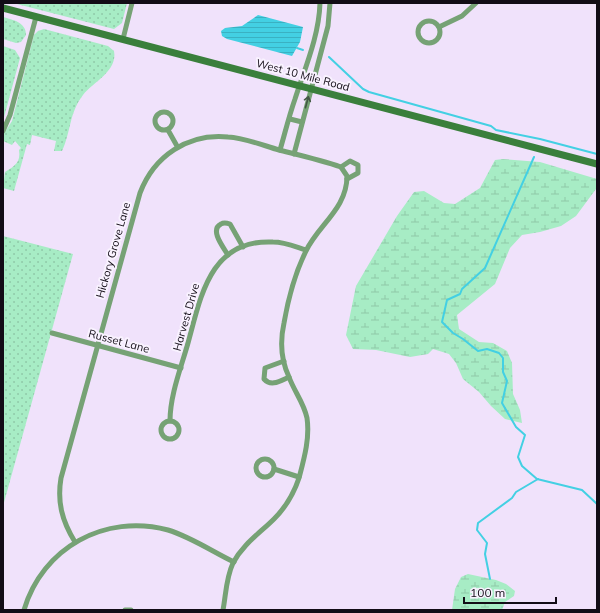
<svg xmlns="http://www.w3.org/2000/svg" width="600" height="613" font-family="Mulish,sans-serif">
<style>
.grass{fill:url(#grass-dots)}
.wetland{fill:url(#wetland-marsh)}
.water{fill:url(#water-rules)}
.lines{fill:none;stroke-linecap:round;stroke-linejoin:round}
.stream{stroke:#43d0e3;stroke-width:2}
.minor{stroke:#76a275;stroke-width:5}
.secondary{stroke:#3a7f3c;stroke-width:7}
.oneway{stroke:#445746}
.labels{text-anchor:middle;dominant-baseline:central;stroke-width:4;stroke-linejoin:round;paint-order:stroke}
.street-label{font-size:11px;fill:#120c16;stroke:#f9f2ff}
</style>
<defs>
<pattern id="grass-dots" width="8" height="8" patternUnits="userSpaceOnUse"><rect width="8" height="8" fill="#a7ecc5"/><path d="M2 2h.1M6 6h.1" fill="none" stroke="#8fc9a8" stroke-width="1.8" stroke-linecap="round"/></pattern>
<pattern id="wetland-marsh" width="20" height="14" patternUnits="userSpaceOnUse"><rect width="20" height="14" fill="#a7ecc5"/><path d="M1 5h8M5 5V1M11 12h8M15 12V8" fill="none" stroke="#8fc9a8"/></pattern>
<pattern id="water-rules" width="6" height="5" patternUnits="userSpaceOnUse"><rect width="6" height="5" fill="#43d0e3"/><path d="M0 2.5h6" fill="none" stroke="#3ab1c2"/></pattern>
</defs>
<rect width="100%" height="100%" fill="#f0e2fb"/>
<!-- grass -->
<g class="grass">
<polygon points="13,3 127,3 122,23 114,29"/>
<path d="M3 17C13 20 26 22 26 35L21 42 16 43 3 39Z"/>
<path d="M44 29 108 46 114 51C118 71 93 82 83 95 69 113 71 132 62 151H54L56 141 32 135 30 145 27 144 14 191 3 188 5 172C15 166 21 162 19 150L21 148 15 141 12 145 3 141V135L12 121 34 35 38 31Z"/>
<polygon points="3,46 15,50 20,58 3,121"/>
<polygon points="3,236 73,254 3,506"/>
</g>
<!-- wetland -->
<g class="wetland">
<polygon points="503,159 540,162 597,179 596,189 576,216 561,226 540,232 522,235 510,248 495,284 457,315 459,329 479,342 493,343 507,351 512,363 513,394 520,410 522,423 505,419 491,406 479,392 463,379 456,363 449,354 433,349 428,354 410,357 376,350 353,349 346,335 356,286 397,216 414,192 424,191 444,203 455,204 480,188 495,160"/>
<polygon points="468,574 496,580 506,584 515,591 514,596 505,602 502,610 452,610 455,589 461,577"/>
</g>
<!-- water -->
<polygon class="water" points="258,15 303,27 300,42 292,56 227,39 222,36 221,31 225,28 242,26"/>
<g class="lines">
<!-- stream -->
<g class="stream">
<polyline points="297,48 303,50"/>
<polyline points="329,57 363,89 369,92 491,126 496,130 540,139 597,154"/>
<polyline points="534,157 485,268 462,289 460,294 447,300 442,322 453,333 463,339 478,351 487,349 499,353 503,358 503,372 507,381 502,403 516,427 525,435 518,457 522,466 537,479 582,490 597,504"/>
<polyline points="490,579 485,554 487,543 477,530 478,523 512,498 516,492 538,479"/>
</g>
<!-- minor -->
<g class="minor">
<circle cx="429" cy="32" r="11"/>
<polyline points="439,27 462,16 476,3"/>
<polyline points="123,39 132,3"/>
<circle cx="164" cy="121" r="9"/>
<polyline points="290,119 302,122"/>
<polyline points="168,130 177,146"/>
<polyline points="3,131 10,115 36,17"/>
<path d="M280 150C285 133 289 116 295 99 305 68 319 36 320 3"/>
<polyline points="294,154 328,26 330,3"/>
<polyline points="341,167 350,161 358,165 358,173 347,179"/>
<path d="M228 255C224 248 209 230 221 224 224 222 227 223 230 224L243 247"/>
<polyline points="52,333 181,368"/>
<path d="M284 361 265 368 264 379C271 387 280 381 289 377"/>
<path d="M170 421C170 395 181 368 188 343 201 296 210 239 273 242 285 242 296 247 306 250"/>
<circle cx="170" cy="430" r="9"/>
<circle cx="265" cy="468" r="9"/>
<polyline points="274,469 299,477"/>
<path d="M75 542C62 521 57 502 61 478L140 193C154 156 188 133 228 137 245 138 262 145 279 150 299 155 321 160 341 167L347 176C347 209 318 225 306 251 295 273 288 300 284 323 280 341 281 360 289 377 294 391 304 403 307 418 310 438 304 459 299 478 294 493 286 507 274 519 260 533 243 544 233 563 226 578 226 594 223 610"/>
<path d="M24 610C42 548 105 513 168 530 191 537 213 552 234 562"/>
<polyline points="125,610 131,610"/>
</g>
<!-- secondary -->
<polyline class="secondary" points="3,8 597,164"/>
</g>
<!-- one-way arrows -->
<defs><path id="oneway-shaft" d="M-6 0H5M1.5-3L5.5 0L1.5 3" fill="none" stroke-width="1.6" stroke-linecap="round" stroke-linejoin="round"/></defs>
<use class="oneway" href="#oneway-shaft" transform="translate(307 102) rotate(-75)"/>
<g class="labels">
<!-- street labels -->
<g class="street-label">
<text transform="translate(303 75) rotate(15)">West 10 Mile Road</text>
<text transform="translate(113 250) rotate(-74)">Hickory Grove Lane</text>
<text transform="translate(186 317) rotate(-74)">Harvest Drive</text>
<text transform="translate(119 341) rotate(15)">Russet Lane</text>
</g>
</g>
<!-- border -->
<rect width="600" height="613" fill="none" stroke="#120c16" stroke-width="8"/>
<!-- scale -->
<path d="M464 597v6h92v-6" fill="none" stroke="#120c16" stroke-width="2"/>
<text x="470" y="597" font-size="12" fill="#120c16" stroke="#f9f2ff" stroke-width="3" paint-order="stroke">100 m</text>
</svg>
